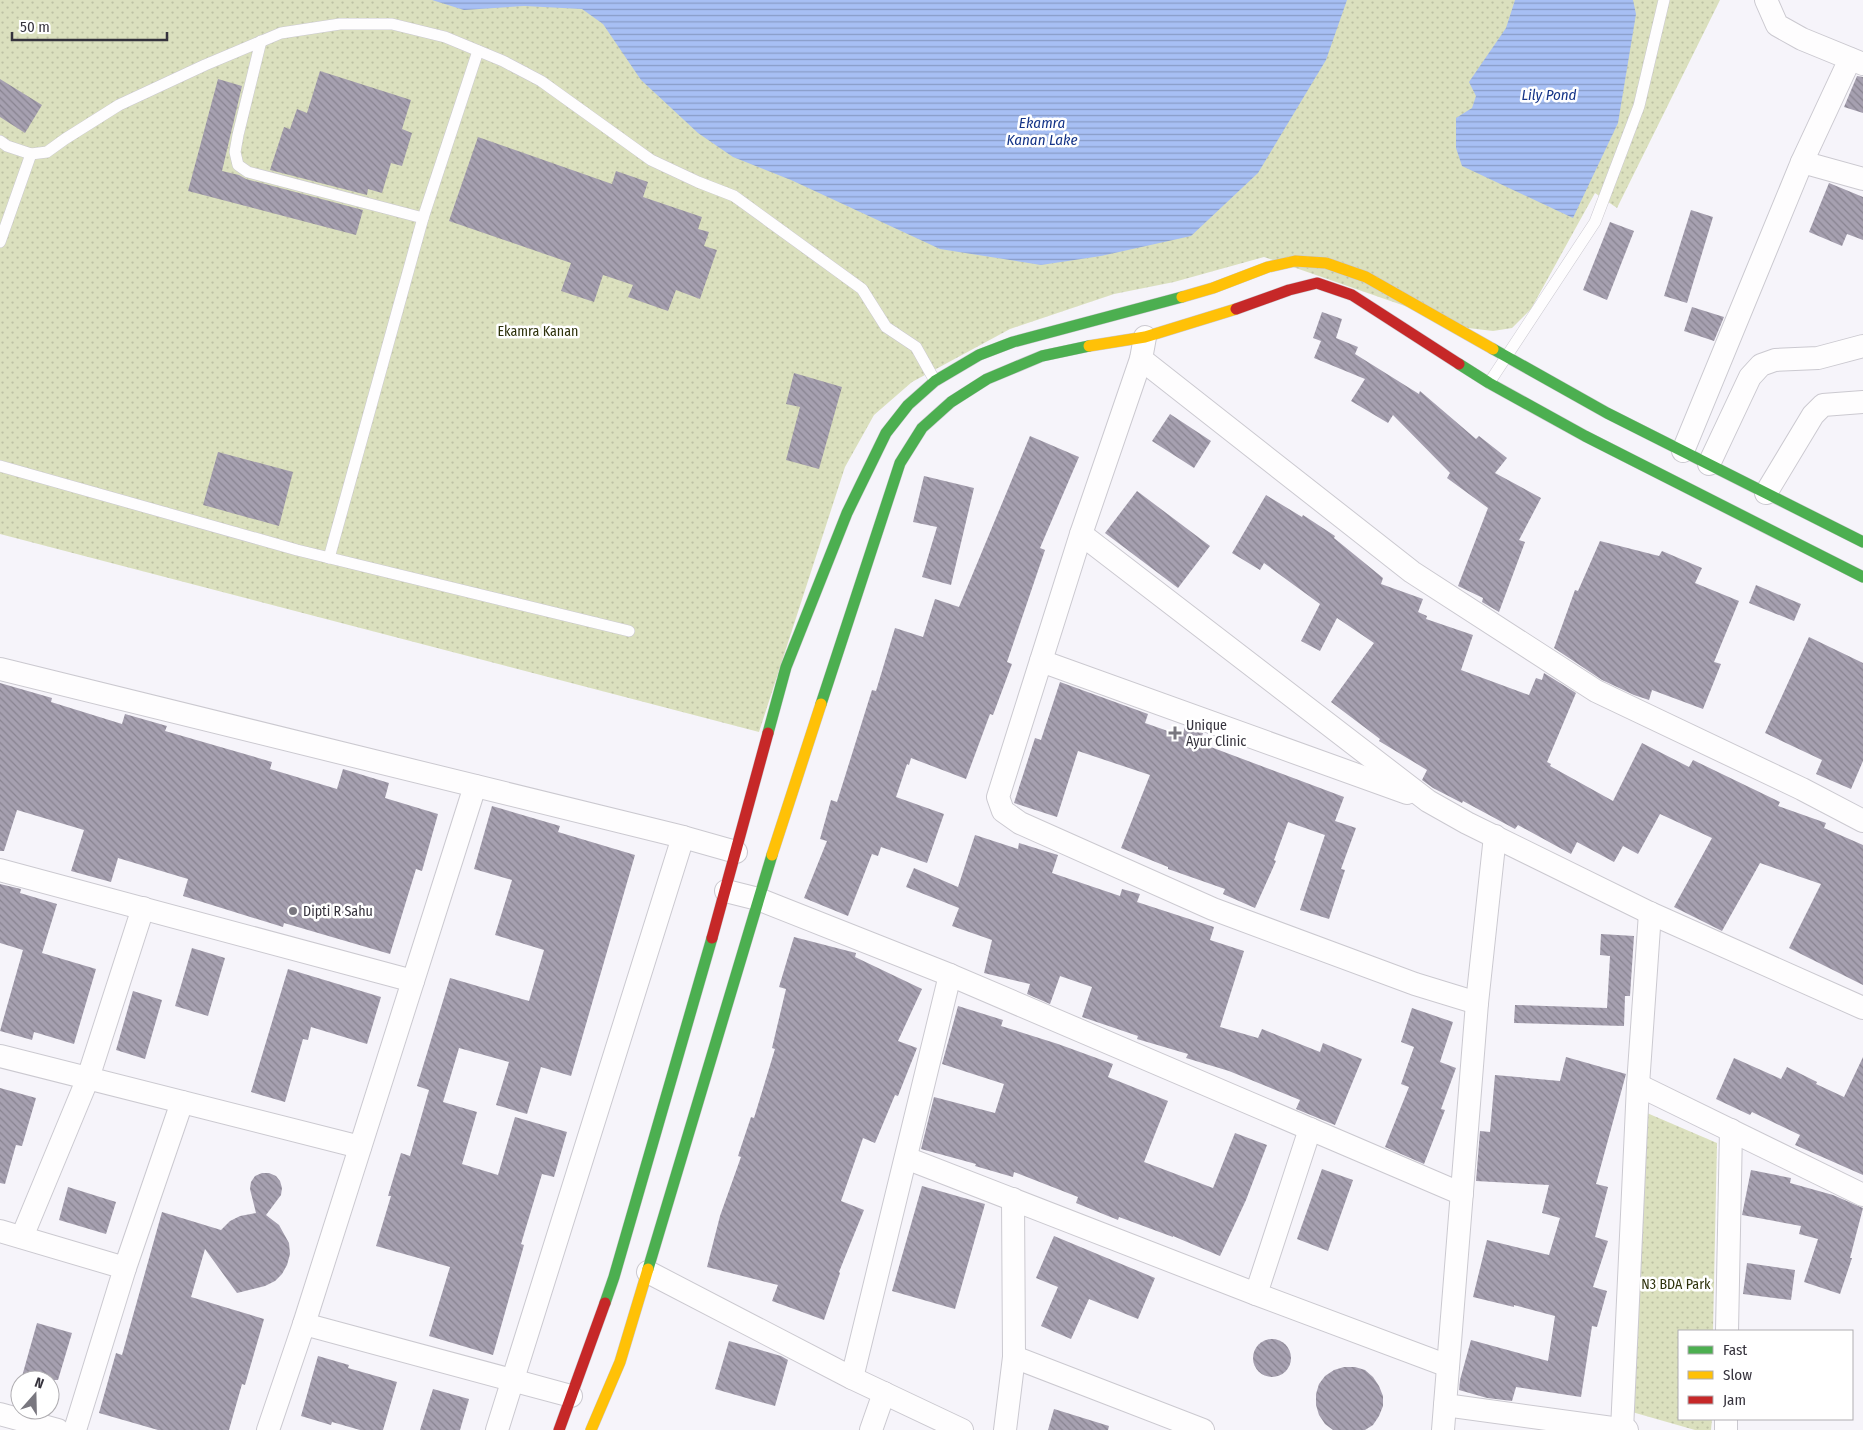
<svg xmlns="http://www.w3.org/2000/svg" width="1863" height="1430" font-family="'Fira Sans Condensed',sans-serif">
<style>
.grass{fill:url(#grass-dots)}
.water{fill:url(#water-rules)}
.building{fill:url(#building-back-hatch)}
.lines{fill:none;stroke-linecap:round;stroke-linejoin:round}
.lane-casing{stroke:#cbc9d0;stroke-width:12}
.street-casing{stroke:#cbc9d0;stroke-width:24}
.fast-casing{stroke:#cbc9d0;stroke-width:12}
.slow-casing{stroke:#cbc9d0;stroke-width:12}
.jam-casing{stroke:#cbc9d0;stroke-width:12}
.lane{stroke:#fefdfe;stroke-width:11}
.street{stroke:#fefdfe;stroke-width:22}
.fast{stroke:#4caf50;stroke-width:11}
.slow{stroke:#ffc107;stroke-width:11}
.jam{stroke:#c62828;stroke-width:11}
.poi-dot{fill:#79777f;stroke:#fff;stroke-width:2}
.labels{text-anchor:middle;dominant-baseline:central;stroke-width:5;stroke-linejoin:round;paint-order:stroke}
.park-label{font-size:14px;fill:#2e320c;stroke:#fff}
.poi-label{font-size:14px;fill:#36333d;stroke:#fff;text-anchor:start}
.water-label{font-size:15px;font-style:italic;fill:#153588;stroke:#fff}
</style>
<defs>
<pattern id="grass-dots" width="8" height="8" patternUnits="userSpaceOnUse" patternTransform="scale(1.25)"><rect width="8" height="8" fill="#dbe0be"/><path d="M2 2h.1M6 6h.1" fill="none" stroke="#bdc1a4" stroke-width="1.8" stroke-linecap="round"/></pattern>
<pattern id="water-rules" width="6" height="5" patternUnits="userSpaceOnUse" patternTransform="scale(1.25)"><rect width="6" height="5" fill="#a7bff4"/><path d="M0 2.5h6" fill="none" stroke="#899cc7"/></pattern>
<pattern id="building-back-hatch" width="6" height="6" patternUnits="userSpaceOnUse" patternTransform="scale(1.25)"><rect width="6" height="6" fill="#a6a0b0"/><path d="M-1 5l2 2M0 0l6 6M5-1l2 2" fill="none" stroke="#888390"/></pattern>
</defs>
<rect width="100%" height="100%" fill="#f6f4fa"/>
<!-- grass -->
<g class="grass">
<polygon points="0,0 1720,0 1617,208 1595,193 1531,309 1512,328 1493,331 1468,328 1264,257 1174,282 1114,294 1010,329 912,382 874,415 845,467 759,732 0,534"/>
<polygon points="1647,1113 1717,1143 1713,1331 1679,1331 1679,1419 1712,1419 1711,1430 1695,1430 1632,1412"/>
</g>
<!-- water -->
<g class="water">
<polygon points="432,0 1347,0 1326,60 1258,173 1191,236 1101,256 1041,265 940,249 791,180 733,157 698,133 641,80 603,24 582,9 524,6 464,10"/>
<polygon points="1515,0 1633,0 1636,14 1618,123 1573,218 1462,166 1456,148 1456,118 1472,108 1476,96 1469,82 1506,28"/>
</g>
<!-- building -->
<g class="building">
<polygon points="320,71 411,100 402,129 412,133 402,166 391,163 382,193 368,189 367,195 270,170 284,127 290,129 297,109 307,113"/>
<polygon points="1857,76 1863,77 1863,113 1844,107"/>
<polygon points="0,79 42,105 25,133 0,117"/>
<polygon points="218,79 242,86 222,171 239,175 246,179 363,210 356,235 188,191"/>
<polygon points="478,137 612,184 616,171 648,182 643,197 702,217 698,229 709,232 704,246 717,250 700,299 676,290 668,311 628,297 633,285 603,275 594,302 561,291 571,263 449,221"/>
<polygon points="1829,183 1863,197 1863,240 1847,234 1842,246 1809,232"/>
<polygon points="1691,210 1713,217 1687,303 1664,296"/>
<polygon points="1610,222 1634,231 1607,300 1583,290"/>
<polygon points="1692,307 1724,317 1714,341 1684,331"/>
<polygon points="1322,312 1342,319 1336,338 1358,347 1355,354 1419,394 1420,391 1476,439 1479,436 1507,458 1495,473 1541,498 1519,540 1525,542 1499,612 1482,602 1483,598 1458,586 1488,508 1447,478 1450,473 1393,415 1388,423 1351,401 1365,379 1314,358 1321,341 1313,338"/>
<polygon points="794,373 842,387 819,469 786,460 800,407 786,404"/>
<polygon points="1170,414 1211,441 1194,468 1152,441"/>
<polygon points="1030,436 1079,457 1040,548 1045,550 1007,662 1012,664 993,715 990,714 966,779 911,758 909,765 907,764 896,797 944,814 927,863 881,847 878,856 872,854 848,916 804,898 827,841 820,839 831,800 837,802 872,690 876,691 895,628 923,637 935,599 959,607"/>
<polygon points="218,452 293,472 279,526 203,505"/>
<polygon points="924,476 974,488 951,585 922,577 937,527 913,522"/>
<polygon points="1137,491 1210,546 1178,588 1105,533"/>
<polygon points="1266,495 1302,517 1303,515 1335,536 1334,538 1383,578 1381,584 1423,599 1418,612 1427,616 1426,619 1473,635 1461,670 1529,695 1536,678 1542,680 1544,673 1576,693 1547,762 1551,764 1550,766 1613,801 1642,743 1689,767 1693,760 1780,802 1778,806 1826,823 1824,828 1863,845 1863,985 1789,948 1821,884 1760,863 1722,931 1674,907 1712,838 1660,814 1638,854 1623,846 1614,862 1577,842 1571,854 1518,825 1515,829 1463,801 1462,803 1433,788 1422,780 1427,770 1379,741 1380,739 1331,702 1374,643 1337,618 1320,651 1301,641 1320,604 1264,563 1260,570 1232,553"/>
<polygon points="1600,541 1659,556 1662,551 1702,568 1695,583 1739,601 1714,662 1721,664 1703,709 1652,690 1649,700 1634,695 1602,680 1554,648 1575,590 1578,591"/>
<polygon points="1756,585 1801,604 1794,621 1749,603"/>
<polygon points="1809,637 1863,663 1863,761 1851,789 1816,774 1822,760 1765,733"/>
<polygon points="1060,682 1148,714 1145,723 1182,736 1185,727 1203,733 1200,743 1344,797 1335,821 1356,828 1341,869 1345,870 1329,919 1300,910 1325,835 1288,822 1274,860 1276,861 1255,908 1223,894 1225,889 1168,869 1168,867 1121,848 1150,775 1078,751 1057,817 1014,803 1035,738 1041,740"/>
<polygon points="0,683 52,698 51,702 122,724 125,714 167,726 165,731 272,762 270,769 337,789 343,769 389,783 385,798 438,814 422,871 416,869 390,954 284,923 283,927 183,896 188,879 118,858 111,882 71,871 84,830 17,810 4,851 0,851"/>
<polygon points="492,806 560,826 558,832 635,855 571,1076 541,1067 527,1114 496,1105 509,1062 459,1048 443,1102 477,1112 462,1164 498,1175 515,1117 567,1132 554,1177 542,1174 521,1244 524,1245 493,1355 429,1336 450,1267 376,1246 391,1196 388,1196 401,1153 410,1156 429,1090 417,1086 450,978 529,1001 544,950 495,935 512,880 474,869"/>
<polygon points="975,835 1018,849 1019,843 1058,855 1052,873 1120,896 1122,889 1140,894 1137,902 1214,927 1210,940 1244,951 1220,1027 1258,1038 1262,1029 1320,1052 1323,1043 1362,1059 1335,1125 1296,1109 1300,1100 1229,1071 1186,1058 1188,1054 1137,1039 1138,1036 1082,1017 1092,987 1060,976 1050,1004 1027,994 1030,984 984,973 992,940 952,926 959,908 906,887 914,868 958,887"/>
<polygon points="0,884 21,889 20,893 57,904 42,953 96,969 74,1044 34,1032 32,1040 0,1031 23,950 0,943"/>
<polygon points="1601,934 1634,936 1630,996 1625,996 1624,1026 1514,1023 1515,1005 1607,1008 1610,956 1600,955"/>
<polygon points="794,937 856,953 855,957 922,989 898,1041 917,1048 898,1096 895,1095 875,1143 863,1138 841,1201 864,1210 839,1272 840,1273 824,1320 772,1301 778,1285 707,1267 720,1216 741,1157 738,1156 751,1117 754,1118 775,1049 772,1048 786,989 779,987"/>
<polygon points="192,948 225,958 208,1016 175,1006"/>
<polygon points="288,969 381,997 367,1044 311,1027 308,1040 303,1039 285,1102 251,1092"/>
<polygon points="133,991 162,1000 145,1059 116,1050"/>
<polygon points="958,1006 1003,1020 1001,1026 1058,1044 1113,1064 1108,1077 1168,1101 1144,1162 1213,1188 1235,1133 1267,1145 1246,1200 1220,1256 1173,1236 1173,1237 1119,1217 1118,1220 1076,1203 1078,1197 1014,1172 1013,1177 975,1166 976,1164 921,1149 934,1097 995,1113 1004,1084 942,1064"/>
<polygon points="1412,1008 1453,1022 1440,1062 1456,1068 1441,1109 1445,1110 1424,1164 1385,1147 1409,1087 1401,1084 1414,1047 1401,1042"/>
<polygon points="1566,1057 1626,1074 1596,1184 1608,1187 1595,1237 1608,1241 1593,1287 1607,1291 1597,1327 1592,1326 1581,1397 1516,1387 1512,1401 1487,1398 1459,1390 1460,1380 1471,1340 1548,1361 1555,1316 1514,1305 1514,1307 1473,1297 1487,1240 1549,1255 1560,1218 1542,1213 1549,1185 1476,1181 1480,1131 1490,1132 1495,1075 1560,1081"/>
<polygon points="1863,1057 1863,1175 1795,1145 1800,1135 1752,1112 1750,1115 1716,1099 1734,1058 1781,1079 1787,1067 1817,1082 1816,1084 1844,1097"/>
<polygon points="0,1088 36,1098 22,1146 16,1145 5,1184 0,1183"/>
<polygon points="1322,1169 1353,1180 1328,1251 1297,1239"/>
<polygon points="1751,1170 1791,1178 1790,1183 1833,1195 1863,1208 1850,1258 1852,1258 1840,1294 1804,1282 1818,1239 1799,1234 1801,1226 1742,1215"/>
<polygon points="262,1173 269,1173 276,1176 280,1181 282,1188 281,1195 266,1215 279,1225 289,1243 290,1254 287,1265 282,1274 275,1281 265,1286 237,1293 205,1249 191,1297 264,1319 245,1385 242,1384 229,1430 158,1430 99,1413 116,1353 122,1355 162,1212 221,1230 230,1221 240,1216 256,1213 250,1189 251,1182 255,1176"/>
<polygon points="922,1186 985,1204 955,1309 892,1291"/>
<polygon points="68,1187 116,1202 106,1234 59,1220"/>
<polygon points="1054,1236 1155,1278 1138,1319 1089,1299 1071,1339 1041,1326 1058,1287 1036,1278"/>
<polygon points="1747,1263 1795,1270 1791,1300 1743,1294"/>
<polygon points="37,1323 72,1333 58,1380 21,1380"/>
<circle cx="1272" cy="1358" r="19"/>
<polygon points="729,1341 781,1356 788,1360 775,1406 715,1389"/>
<polygon points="318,1356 349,1365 348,1368 397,1382 383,1430 360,1430 332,1422 331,1425 301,1416"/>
<polygon points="1344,1367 1355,1367 1365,1370 1373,1377 1379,1386 1383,1396 1383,1406 1379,1416 1373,1425 1365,1430 1333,1430 1325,1424 1319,1415 1316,1405 1316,1394 1319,1384 1325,1376 1334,1370"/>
<polygon points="433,1389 469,1399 460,1430 420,1430"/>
<polygon points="1054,1409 1109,1426 1108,1430 1048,1430"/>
</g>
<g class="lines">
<!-- lane casing -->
<g class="lane-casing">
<g id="lane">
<polyline points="261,41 238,135 235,152 238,165 248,172 423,218"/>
<polyline points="0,141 7,146 31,154 47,152 65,139 119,105 205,65 281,33 340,24 392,24 445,37 503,61 541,81 651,160 698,182 734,196 862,289 886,327 916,347 935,381"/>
<polyline points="0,242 31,154"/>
<polyline points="1489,383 1595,222 1639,106 1664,0"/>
<polyline points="0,466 297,550 629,631"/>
<polyline points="329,558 423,218 478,51"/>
</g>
</g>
<!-- street casing -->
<g class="street-casing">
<g id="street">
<polyline points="1766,0 1777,25 1802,39 1863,64"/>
<polyline points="1850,59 1802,162 1863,179"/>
<polyline points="1145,337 1141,359 1081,534 998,797 1003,811 1020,823 1213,909 1415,984 1477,1003"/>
<polyline points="1141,359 1412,572 1596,691 1802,789 1863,821"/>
<polyline points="1683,451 1802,162"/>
<polyline points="1709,464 1750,377 1761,365 1775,360 1818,358 1863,346"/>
<polyline points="1766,493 1813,415 1823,405 1863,402"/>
<polyline points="1081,534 1428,801 1467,823 1650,913 1863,1008"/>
<polyline points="1041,661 1407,793"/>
<polyline points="0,669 683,837 497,1430"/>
<polyline points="683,837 736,852"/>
<polyline points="0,870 413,981"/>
<polyline points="726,891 758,899 950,975 1462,1194"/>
<polyline points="0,1056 360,1147"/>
<polyline points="1638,1085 1863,1195"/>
<polyline points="906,1158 1256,1294 1448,1366"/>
<polyline points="0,1231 125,1268 75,1430"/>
<polyline points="22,1237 88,1078 143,908"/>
<polyline points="125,1268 182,1102"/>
<polyline points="648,1272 852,1378 950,975"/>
<polyline points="1256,1294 1310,1129"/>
<polyline points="304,1324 475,786"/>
<polyline points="1727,1331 1731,1130"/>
<polyline points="1014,1357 1203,1430"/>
<polyline points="852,1378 962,1430"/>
<polyline points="1445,1405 1627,1430"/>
<polyline points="0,1414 58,1430"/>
<polyline points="268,1430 304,1324 571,1396"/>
<polyline points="871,1430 884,1393"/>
<polyline points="1005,1430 1014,1357 1013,1199"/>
<polyline points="1443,1430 1477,1003 1495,836"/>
<polyline points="1622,1430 1638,1085 1650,913"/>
<polyline points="1726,1430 1726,1419"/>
</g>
</g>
<!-- fast casing -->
<g class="fast-casing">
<g id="fast">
<polyline points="1493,349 1607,413 1863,542"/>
<polyline points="1459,364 1489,383 1585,436 1863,577"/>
<polyline points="821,704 900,463 922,428 951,402 987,379 1042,356 1089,346"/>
<polyline points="768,733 786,667 847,513 886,433 908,405 935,381 979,355 1013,342 1182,297"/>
<polyline points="648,1269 772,855"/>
<polyline points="605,1303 614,1277 712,938"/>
</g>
</g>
<!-- slow casing -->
<g class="slow-casing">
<g id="slow">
<polyline points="1182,297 1213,288 1268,267 1295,261 1326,263 1366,277 1493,349"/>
<polyline points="1089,346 1145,337 1236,309"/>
<polyline points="772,855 821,704"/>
<polyline points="591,1430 620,1362 648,1269"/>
</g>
</g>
<!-- jam casing -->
<g class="jam-casing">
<g id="jam">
<polyline points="1236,309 1289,290 1317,283 1352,295 1459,364"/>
<polyline points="712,938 768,733"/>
<polyline points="559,1430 605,1303"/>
</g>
</g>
<!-- lane -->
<use href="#lane" class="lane"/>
<!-- street -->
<use href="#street" class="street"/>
<!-- fast -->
<use href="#fast" class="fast"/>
<!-- slow -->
<use href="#slow" class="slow"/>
<!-- jam -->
<use href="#jam" class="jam"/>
</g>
<!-- markers -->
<g class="poi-dot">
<path d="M1172.5 725.5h5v5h5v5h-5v5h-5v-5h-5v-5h5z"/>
<circle cx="293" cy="911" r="5"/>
</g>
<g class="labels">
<!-- park labels -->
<g class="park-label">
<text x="538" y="331">Ekamra Kanan</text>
<text x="1676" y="1284">N3 BDA Park</text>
</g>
<!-- poi labels -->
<g class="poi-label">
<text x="1186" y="725">Unique<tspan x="1186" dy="16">Ayur Clinic</tspan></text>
<text x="303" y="911">Dipti R Sahu</text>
</g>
<!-- water labels -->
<g class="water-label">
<text x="1549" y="95">Lily Pond</text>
<text x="1042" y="123">Ekamra<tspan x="1042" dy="17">Kanan Lake</tspan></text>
</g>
</g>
<!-- legend -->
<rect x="1678" y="1330" width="175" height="90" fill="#ffffff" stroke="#afadb1"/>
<rect x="1688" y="1346" width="25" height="8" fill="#4caf50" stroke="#afadb1"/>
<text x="1723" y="1355" font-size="15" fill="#36333d">Fast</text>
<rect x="1688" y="1371" width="25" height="8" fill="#ffc107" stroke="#afadb1"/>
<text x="1723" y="1380" font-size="15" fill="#36333d">Slow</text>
<rect x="1688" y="1396" width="25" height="8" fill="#c62828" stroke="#afadb1"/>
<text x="1723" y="1405" font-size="15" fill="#36333d">Jam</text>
<!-- north arrow -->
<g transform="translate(35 1395) rotate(20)"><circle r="24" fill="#ffffff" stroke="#afadb1"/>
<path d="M0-4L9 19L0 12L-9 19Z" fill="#79777f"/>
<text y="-8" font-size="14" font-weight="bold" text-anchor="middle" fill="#36333d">N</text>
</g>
<!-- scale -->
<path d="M12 32v8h155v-8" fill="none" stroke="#36333d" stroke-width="2.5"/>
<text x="20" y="32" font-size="15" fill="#36333d" stroke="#ffffff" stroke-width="4" paint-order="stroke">50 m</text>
</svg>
